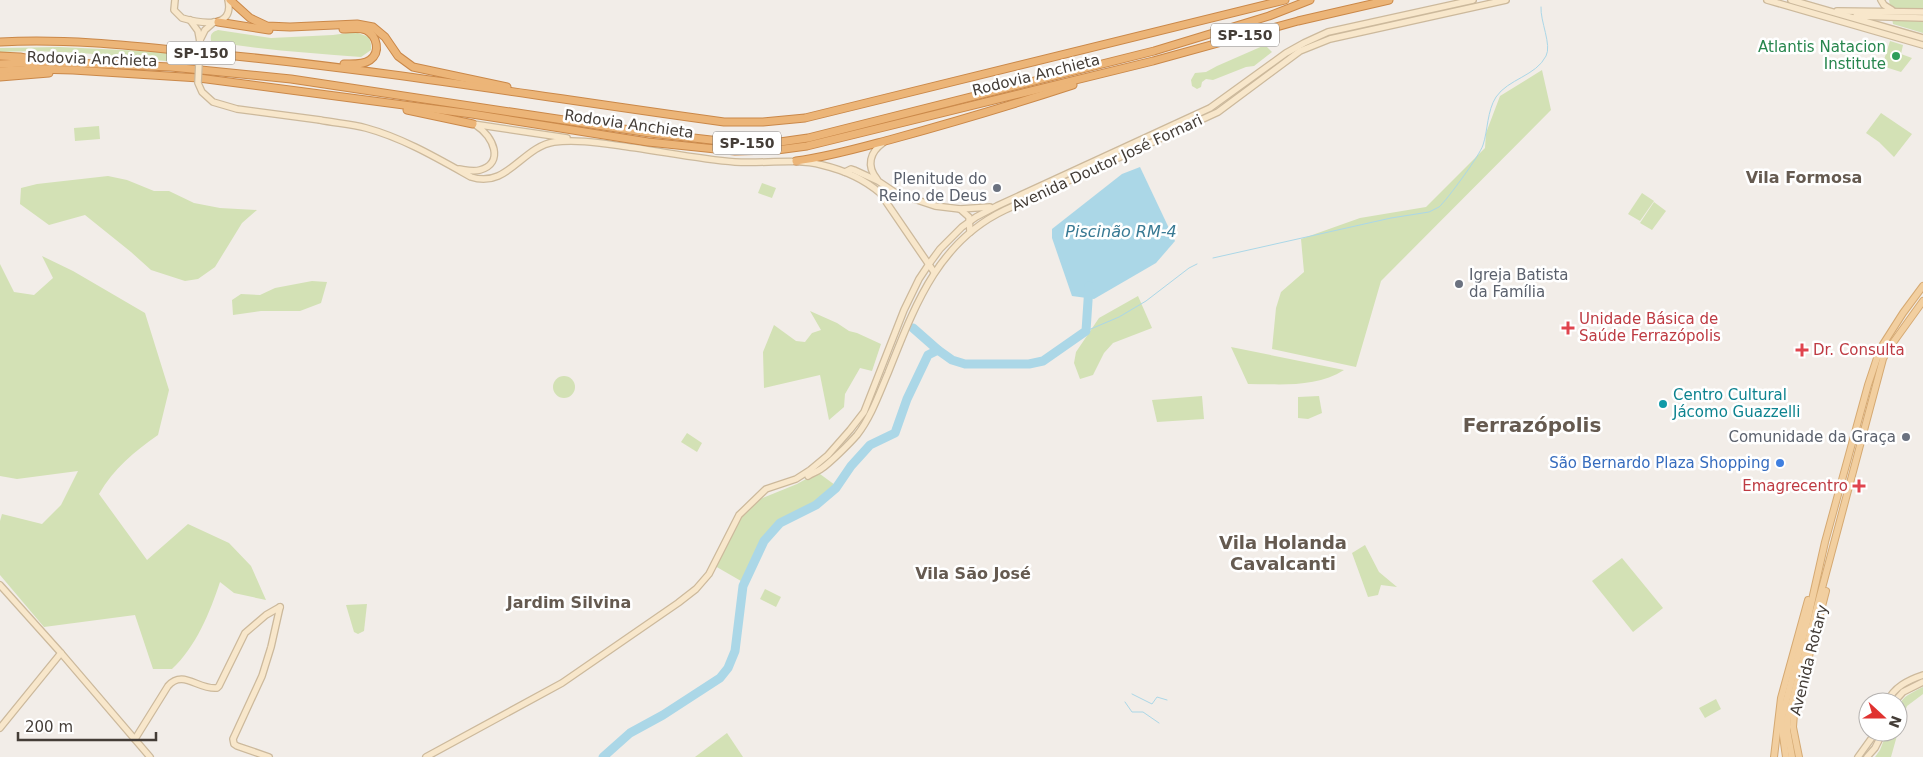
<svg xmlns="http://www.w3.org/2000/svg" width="1923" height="757" font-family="'DejaVu Sans',sans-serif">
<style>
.green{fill:#d3e1b5}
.water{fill:#abd7e7}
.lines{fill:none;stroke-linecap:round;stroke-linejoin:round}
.stream{stroke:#abd7e7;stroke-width:1}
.river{stroke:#abd7e7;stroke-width:9}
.secondary-casing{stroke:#ccb99c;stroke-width:8}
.primary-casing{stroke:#d5a972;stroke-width:8}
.highway-casing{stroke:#ca8849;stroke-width:9}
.secondary{stroke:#f8e7cb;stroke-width:5.5}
.primary{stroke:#f2cfa0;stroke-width:6}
.highway{stroke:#ecb578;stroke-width:7}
.secondary-bridge-casing{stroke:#ccb99c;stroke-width:8;stroke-linecap:butt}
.secondary-bridge{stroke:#f8e7cb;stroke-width:5.5}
.leisure-dot{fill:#2e9e5b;stroke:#fff;stroke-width:2}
.worship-dot{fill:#6b7280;stroke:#fff;stroke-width:2}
.health-dot{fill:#e0444e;stroke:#fff;stroke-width:2}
.culture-dot{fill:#0f9aa8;stroke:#fff;stroke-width:2}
.shop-dot{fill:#3f7fe0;stroke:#fff;stroke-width:2}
.labels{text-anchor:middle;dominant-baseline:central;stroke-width:5;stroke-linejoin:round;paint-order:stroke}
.shield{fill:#fff;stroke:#7c7773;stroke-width:1}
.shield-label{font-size:14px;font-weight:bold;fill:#443d37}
.leisure-label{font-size:15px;fill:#27864d;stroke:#fff;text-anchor:end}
.street-label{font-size:15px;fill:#443d37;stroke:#fff}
.worship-label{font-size:15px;fill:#5b616d;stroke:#fff;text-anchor:end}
.health-label{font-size:15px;fill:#be3a42;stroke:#fff;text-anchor:start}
.culture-label{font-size:15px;fill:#0d838f;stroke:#fff;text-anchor:start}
.shop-label{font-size:15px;fill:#366cbe;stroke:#fff;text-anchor:end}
.neighbourhood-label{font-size:16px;font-weight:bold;fill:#655a50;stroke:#fff}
.water-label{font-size:16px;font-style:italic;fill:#397a94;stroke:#fff}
.quarter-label{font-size:18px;font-weight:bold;fill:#655a50;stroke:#fff}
.district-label{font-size:20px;font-weight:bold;fill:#655a50;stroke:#fff}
</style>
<rect width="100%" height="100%" fill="#f2ede8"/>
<!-- green -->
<g class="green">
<polygon points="1889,0 1923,0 1923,33 1893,24"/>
<path d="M218 30 271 38 333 35 355 32 369 37 371 44V50L361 57C311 53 261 50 211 41 210 34 212 32 218 30Z"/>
<polygon points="1890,41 1903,45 1901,54 1912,58 1901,72 1882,66"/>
<polygon points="1265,45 1272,52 1254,66 1246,67 1213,80 1206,79 1202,82 1201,87 1197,89 1192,86 1191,80 1195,73 1206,72 1217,66"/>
<path d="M59 47 186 53 185 63C124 57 62 49 0 52V48Z"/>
<polygon points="1542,70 1551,110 1381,281 1356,367 1272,349 1276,308 1281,292 1304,272 1301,239 1360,218 1426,207 1485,148 1486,133 1500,96"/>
<polygon points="1881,113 1912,134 1894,157 1879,142 1866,133"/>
<polygon points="99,126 100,139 75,141 74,128"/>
<polygon points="108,176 127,180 154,191 169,191 194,203 220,208 257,210 242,223 215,267 198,279 185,281 151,270 131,252 85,215 49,225 20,204 21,188 37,184"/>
<polygon points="762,183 776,188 772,198 758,193"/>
<polygon points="1642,193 1654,201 1640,221 1628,214"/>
<polygon points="1654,202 1666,211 1652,230 1640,223"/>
<path d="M42 256 73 271 145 313 169 390 158 435C134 452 114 468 99 494L147 560 188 524 229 543 251 566 266 600 234 593 220 582C210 612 196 647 172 669H153L135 615 44 627 0 575V521L2 514 42 524 61 505 78 471 17 479 0 476V264L14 292 34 295 53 278Z"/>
<polygon points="312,281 327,282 321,303 300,311 261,311 233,315 232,300 241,294 260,295 275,288"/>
<polygon points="1138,296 1152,328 1113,343 1104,353 1093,375 1080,379 1074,363 1076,352 1099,318"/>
<polygon points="810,311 837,323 849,331 857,333 881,344 872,371 860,368 845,394 844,407 829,420 820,375 764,388 763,352 774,325 796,341 805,342 812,333 821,330"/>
<path d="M1231 347 1344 370C1316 388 1281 384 1248 384Z"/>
<circle cx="564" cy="387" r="11"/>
<polygon points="1202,396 1204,419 1157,422 1152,400"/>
<polygon points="1319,396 1322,413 1308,419 1298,418 1298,397"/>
<polygon points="687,433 702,443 697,452 681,442"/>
<polygon points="815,474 820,474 835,485 815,503 779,522 770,531 757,550 741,581 715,566 738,522 745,513 760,499 797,484"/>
<polygon points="1365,545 1379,572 1397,587 1381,585 1378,595 1368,597 1352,553"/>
<polygon points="1622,558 1663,608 1633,632 1592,581"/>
<polygon points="765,589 781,597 776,607 760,599"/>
<polygon points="367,604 364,631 358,634 354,632 346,605"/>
<path d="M1923 687V694L1907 706 1898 731C1898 702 1896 700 1923 687Z"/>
<polygon points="1716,699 1721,709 1705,718 1699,708"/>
<polygon points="1887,732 1898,732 1891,757 1875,757 1880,750"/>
<polygon points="727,733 743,757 695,757"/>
</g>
<!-- water -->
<polygon class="water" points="1140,167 1175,241 1156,263 1094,299 1072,296 1052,238 1052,229 1122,174"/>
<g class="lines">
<!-- stream -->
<g class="stream">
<path d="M1213 258 1391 218 1429 212 1439 207C1447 200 1480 155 1483 145 1488 130 1487 111 1496 97 1508 79 1536 76 1546 56 1552 45 1540 21 1541 7"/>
<polyline points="1086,331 1119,317 1146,301 1189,268 1197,264"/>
<polyline points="1132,694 1152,704 1157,697 1167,700"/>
<polyline points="1125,702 1132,712 1143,712 1159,723"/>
</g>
<!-- river -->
<g class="river">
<polyline points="913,328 938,350"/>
<polyline points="603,757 630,733 663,715 720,678 728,668 735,651 743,586 764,541 780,523 816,505 836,488 851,466 870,445 895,433 907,399 928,355 938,350 952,360 965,364 1029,364 1043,361 1086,331 1089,286"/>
</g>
<!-- secondary casing -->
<g class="secondary-casing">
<g id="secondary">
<path d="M175 0 174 10 182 18C199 23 235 30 228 0"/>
<polyline points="1767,0 1923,45"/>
<polyline points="1791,0 1923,38"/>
<polyline points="1881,0 1884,5 1892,10"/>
<polyline points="1837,11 1923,12"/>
<polyline points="1856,16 1923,18"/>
<polyline points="190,20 198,31 200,42"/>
<polyline points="200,40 205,30 214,22"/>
<path d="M320 120C335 123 351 124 366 128 403 138 437 158 471 177 507 189 522 147 554 142 576 139 600 143 622 146 660 151 698 159 735 162 764 164 794 158 822 165 843 170 864 179 880 193L934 272"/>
<polyline points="473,124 567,138"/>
<path d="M459 169C466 170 473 172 480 170 505 163 493 136 477 126"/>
<polyline points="845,172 851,169 854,170 878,181 896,193 935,206 960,209 969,217 970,232"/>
<path d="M877 179C866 166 870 152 883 143"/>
<polyline points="960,209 990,207"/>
<path d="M808 476C812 473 817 472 821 469 830 463 850 443 857 435 871 417 879 394 888 373 914 308 937 242 1005 210L1218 112 1300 51 1330 39 1506 0"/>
<polyline points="0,585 61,653 150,757"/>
<path d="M1887 702C1894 687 1908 680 1923 675"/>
<polyline points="1894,702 1903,692 1923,682"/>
<polyline points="0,728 61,653"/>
<path d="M135 739 168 686C183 669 198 690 217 688L219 686 245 633 266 615 280 607"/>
<polyline points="269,757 237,746 234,744 233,739 262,676 271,647 280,607"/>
<polyline points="426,757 562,683 678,603 696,589 709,574 739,515 766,489 796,479 810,470 828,455 850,430 864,412 904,310 919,279 929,264 940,249 962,227 976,217 997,206 1210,108 1286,53 1304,43 1328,32 1473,0"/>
<polyline points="1858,757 1876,732"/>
<polyline points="1867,757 1875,748 1883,732"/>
</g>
</g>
<!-- primary casing -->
<g class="primary-casing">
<g id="primary">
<polyline points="1774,757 1781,698 1808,600"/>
<polyline points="1786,757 1782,729 1783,713 1807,622 1825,542 1868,385 1880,349 1903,313 1923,286"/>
<polyline points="1792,757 1787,730 1788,716 1883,359 1887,351 1923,301"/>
<polyline points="1799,757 1793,727 1794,714 1826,591"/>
</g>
</g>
<!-- highway casing -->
<g class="highway-casing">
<g id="highway">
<polyline points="230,0 250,18 267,26 290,27 357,24 373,27 385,37 398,56 413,67 507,87"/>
<polyline points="218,22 269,30"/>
<path d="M343 29C350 29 359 27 366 30 377 36 381 52 370 60 363 65 352 64 344 64"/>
<path d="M0 42C72 38 143 47 215 54 385 70 554 99 724 122H763L805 118 1285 0"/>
<polyline points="0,56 20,57 36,60"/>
<polyline points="0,64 48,62 171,67 291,79 650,133 737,143 773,143 808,138 1154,51 1269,16 1310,0"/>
<polyline points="0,71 35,69 73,70 199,78 472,114 648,142 735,151 777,150 807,146 1153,61 1298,21 1389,0"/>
<polyline points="0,77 49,73"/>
<polyline points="407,110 473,124"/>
<path d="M796 161C828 157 859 148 889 140 951 123 1012 105 1073 85"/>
</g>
</g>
<!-- secondary -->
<use href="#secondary" class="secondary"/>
<!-- primary -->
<use href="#primary" class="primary"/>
<!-- highway -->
<use href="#highway" class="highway"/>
<!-- secondary-bridge casing -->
<g class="secondary-bridge-casing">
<polyline id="secondary-bridge" points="200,42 198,83 202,92 213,102 237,109 320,120"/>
</g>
<!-- secondary-bridge -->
<use href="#secondary-bridge" class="secondary-bridge"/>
</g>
<!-- markers -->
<circle class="leisure-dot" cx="1896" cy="56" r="5"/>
<g class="worship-dot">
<circle cx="997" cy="188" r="5"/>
<circle cx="1459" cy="284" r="5"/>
<circle cx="1906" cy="437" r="5"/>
</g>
<g class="health-dot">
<path d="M1565.5 320.5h5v5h5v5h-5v5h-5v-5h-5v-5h5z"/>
<path d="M1799.5 342.5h5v5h5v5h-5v5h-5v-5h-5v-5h5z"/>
<path d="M1856.5 478.5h5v5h5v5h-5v5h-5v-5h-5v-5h5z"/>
</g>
<circle class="culture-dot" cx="1663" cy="404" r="5"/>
<circle class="shop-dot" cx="1780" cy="463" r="5"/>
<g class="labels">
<!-- shield labels -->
<g class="shield">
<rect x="1211" y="23.5" width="68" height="23" rx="4"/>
<rect x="167" y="41.5" width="68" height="23" rx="4"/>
<rect x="713" y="131.5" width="68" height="23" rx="4"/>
</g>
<g class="shield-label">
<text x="1245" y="35">SP-150</text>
<text x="201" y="53">SP-150</text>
<text x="747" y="143">SP-150</text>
</g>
<!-- leisure labels -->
<g class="leisure-label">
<text x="1886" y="47">Atlantis Natacion<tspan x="1886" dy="17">Institute</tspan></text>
</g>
<!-- street labels -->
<g class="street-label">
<text transform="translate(92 59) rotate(2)">Rodovia Anchieta</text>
<text transform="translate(1036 75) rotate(-14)">Rodovia Anchieta</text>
<text transform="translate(629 124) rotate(8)">Rodovia Anchieta</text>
<text transform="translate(1107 163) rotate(-25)">Avenida Doutor José Fornari</text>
<text transform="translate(1809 660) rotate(-76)">Avenida Rotary</text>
</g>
<!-- worship labels -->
<g class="worship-label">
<text x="987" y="179">Plenitude do<tspan x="987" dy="17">Reino de Deus</tspan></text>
<text x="1469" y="275" text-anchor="start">Igreja Batista<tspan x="1469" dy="17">da Família</tspan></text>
<text x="1896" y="437">Comunidade da Graça</text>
</g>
<!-- health labels -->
<g class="health-label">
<text x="1579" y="319">Unidade Básica de<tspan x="1579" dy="17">Saúde Ferrazópolis</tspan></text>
<text x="1813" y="350">Dr. Consulta</text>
<text x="1848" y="486" text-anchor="end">Emagrecentro</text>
</g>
<!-- culture labels -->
<g class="culture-label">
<text x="1673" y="395">Centro Cultural<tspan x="1673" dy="17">Jácomo Guazzelli</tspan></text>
</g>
<!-- shop labels -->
<g class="shop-label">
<text x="1770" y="463">São Bernardo Plaza Shopping</text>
</g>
<!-- neighbourhood labels -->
<g class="neighbourhood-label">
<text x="1804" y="177">Vila Formosa</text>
<text x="973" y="573">Vila São José</text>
<text x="569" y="602">Jardim Silvina</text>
</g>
<!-- water labels -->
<g class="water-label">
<text x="1121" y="231">Piscinão RM-4</text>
</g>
<!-- quarter labels -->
<g class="quarter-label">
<text x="1283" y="542">Vila Holanda<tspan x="1283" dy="21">Cavalcanti</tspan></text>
</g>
<!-- district labels -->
<g class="district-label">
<text x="1532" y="425">Ferrazópolis</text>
</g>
</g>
<!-- north arrow -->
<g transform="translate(1883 717) rotate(111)"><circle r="24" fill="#ffffff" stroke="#b4b1af"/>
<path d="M0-4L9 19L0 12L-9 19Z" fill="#e03230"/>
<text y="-8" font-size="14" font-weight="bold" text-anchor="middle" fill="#443d37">N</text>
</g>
<!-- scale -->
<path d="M18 732v8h138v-8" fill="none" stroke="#443d37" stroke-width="2.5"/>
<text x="25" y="732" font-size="15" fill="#443d37" stroke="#ffffff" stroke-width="4" paint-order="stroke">200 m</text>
</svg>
